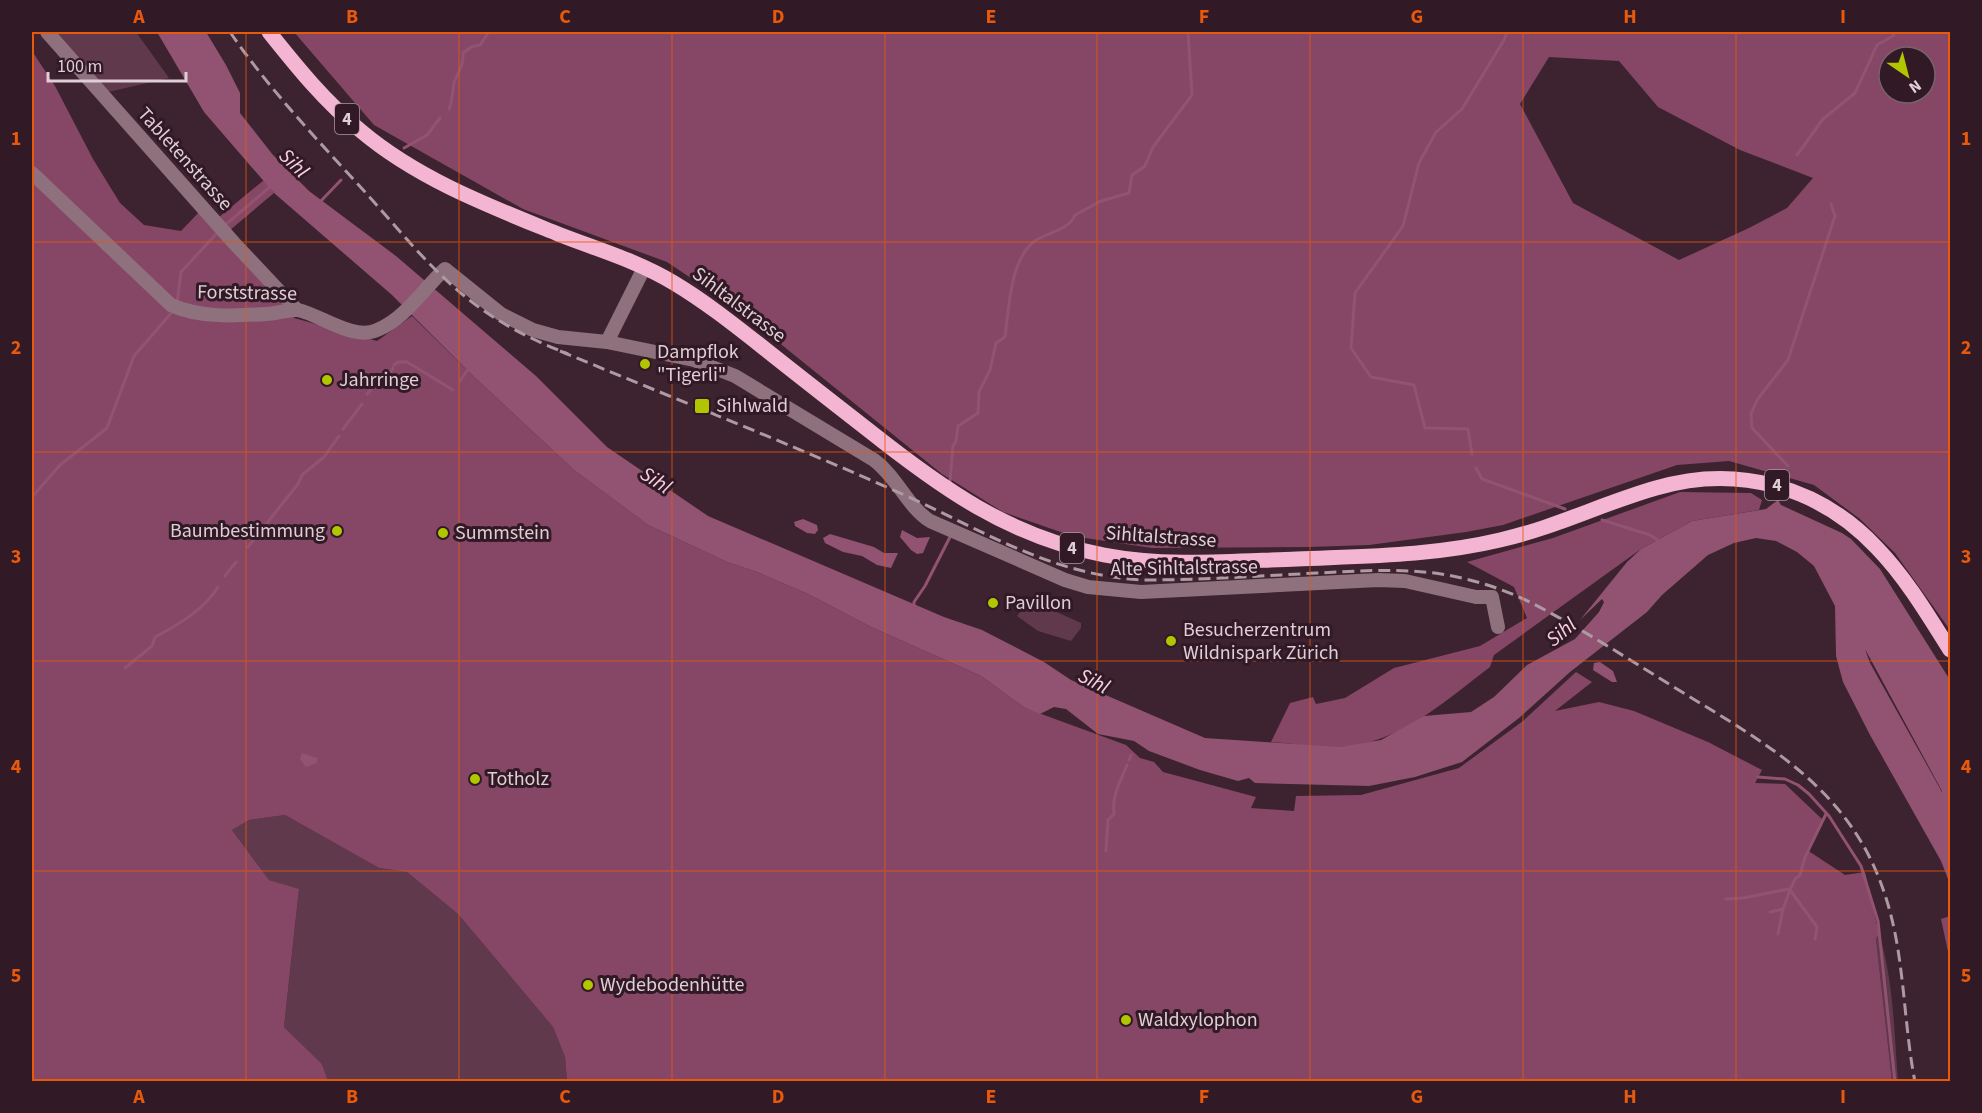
<svg xmlns="http://www.w3.org/2000/svg" width="1982" height="1113" font-family="'Source Sans 3',sans-serif">
<style>
.green{fill:#61394c}
.forest{fill:#864766;fill-rule:evenodd}
.water{fill:#925271;fill-rule:evenodd}
.lines{fill:none;stroke-linecap:round;stroke-linejoin:round}
.stream{stroke:#925271;stroke-width:3}
.minor{stroke:#8f717e;stroke-width:14}
.major{stroke:#f3b5d1;stroke-width:15}
.rail{stroke:#ae9aa3;stroke-width:3;stroke-dasharray:12 6;stroke-linecap:butt}
.grid{fill:none;stroke:#e8590c;stroke-width:1.5;stroke-opacity:0.55}
.poi-dot{fill:#b1c500;stroke:#311a25;stroke-width:2}
.labels{text-anchor:middle;dominant-baseline:central;stroke-width:6;stroke-linejoin:round;paint-order:stroke}
.shield{fill:#311a25;stroke:#ab98a0;stroke-width:1.5}
.shield-label{font-size:18px;font-weight:bold;fill:#dfced5}
.street-label{font-size:20px;fill:#dfced5;stroke:#311a25}
.poi-label{font-size:20px;fill:#dfced5;stroke:#311a25;text-anchor:start}
.water-label{font-size:21px;font-style:italic;fill:#f7cfe0;stroke:#311a25}
.neatline{fill:none;stroke:#e8590c;stroke-width:2}
.grid-label{font-size:20px;text-anchor:middle;font-weight:bold;fill:#e8590c}
</style>
<rect width="100%" height="100%" fill="#3c232f"/>
<!-- green -->
<g class="green">
<polygon points="50,32 136,32 169,78 104,93"/>
<polygon points="1030,600 1081,623 1081,628 1071,641 1038,631 1017,616"/>
<polygon points="285,815 379,868 407,872 458,914 553,1027 565,1057 567,1081 328,1081 322,1064 284,1027 299,890 269,880 232,830 249,820"/>
<path d="M1879 934C1894 981 1894 1033 1898 1081H1892L1876 939Z"/>
</g>
<!-- forest -->
<g class="forest">
<path d="M294 32H1950V630L1895 553 1860 519 1814 485 1729 461 1677 465 1503 525 1466 532 1369 545 1309 547 1152 548 1072 536 1003 512 942 474 737 309 667 262 523 209 374 125ZM1549 57 1619 61 1658 107 1740 150 1813 178 1787 208 1749 228 1679 260 1573 203 1520 104ZM1889 57H1925V93H1889Z"/>
<polygon points="32,51 55,86 93,159 120,203 144,225 181,231 202,209 213,222 264,180 274,193 223,236 294,318 377,341 412,316 471,374 574,470 648,525 727,562 757,572 808,594 871,627 981,676 1025,708 1126,745 1140,758 1154,762 1163,772 1256,797 1251,808 1294,811 1296,796 1361,795 1459,768 1523,721 1576,672 1592,682 1555,711 1599,702 1634,711 1708,742 1762,770 1755,783 1785,784 1823,820 1807,850 1845,875 1865,872 1879,934 1876,939 1892,1081 567,1081 565,1057 553,1027 458,914 407,872 379,868 285,815 249,820 232,830 269,880 299,889 284,1027 322,1064 328,1081 32,1081"/>
<path d="M1680 492 1751 493 1762 500 1759 510 1692 521 1641 549 1494 655 1490 667C1445 701 1399 744 1340 747 1318 748 1293 743 1271 742L1290 703 1313 697 1316 704 1345 698 1394 668 1480 646 1527 618 1514 587 1467 562 1553 538Z"/>
<polygon points="1950,916 1950,961 1941,919"/>
</g>
<!-- water -->
<g class="water">
<path d="M157 32H206L226 65 240 93V113L273 155 309 191 396 256 536 376 607 447 708 516 944 617 982 630 1044 662 1071 680 1205 738 1340 747 1381 740 1424 716 1471 712 1494 697 1527 665 1575 639 1599 612 1604 602 1602 599 1580 620 1627 562 1641 549 1692 521 1766 509 1778 500 1781 505 1842 533 1851 539 1880 569 1950 680V884L1941 861 1870 735 1843 682 1836 656 1835 606 1814 566 1797 552 1776 541 1756 538 1734 543 1708 555 1662 595 1647 612 1570 672 1519 718 1462 762 1415 777 1369 786 1255 783 1249 778 1238 781 1200 770 1149 751 1134 741 1098 734 1066 709 1054 707 1040 714 1025 708 981 676 871 627 808 594 757 572 727 562 648 525 574 470 471 374 392 295 274 193 204 112ZM1865 649 1942 791V792L1870 663Z"/>
<polygon points="803,519 817,525 818,530 815,534 807,533 795,526 794,522"/>
<polygon points="902,530 917,538 930,537 923,553 917,554 911,550 900,537"/>
<polygon points="830,534 874,547 884,553 898,553 891,568 877,565 862,556 843,552 825,543 823,538"/>
<polygon points="1600,662 1613,671 1617,682 1612,682 1593,670 1594,663"/>
<polygon points="302,753 317,758 317,763 306,767 300,759"/>
</g>
<g class="lines">
<!-- stream -->
<g class="stream">
<path d="M449 109C453 101 452 92 454 83 458 72 464 65 463 53L471 47 480 45 489 32"/>
<polyline points="404,148 427,135 440,118"/>
<polyline points="1797,155 1823,119 1855,93 1877,45 1893,36 1895,32"/>
<polyline points="319,203 341,180"/>
<polyline points="224,226 271,186"/>
<polyline points="177,303 181,272 218,232"/>
<polyline points="394,365 398,362 407,362 453,390"/>
<polyline points="460,381 469,368"/>
<polyline points="367,394 379,381 388,377 393,368"/>
<polyline points="347,424 343,429 362,404"/>
<polyline points="1472,454 1468,429 1425,428 1414,385 1371,377 1351,348 1355,293 1403,226 1419,163 1436,132 1462,109 1504,40 1507,32"/>
<polyline points="1788,466 1752,428 1751,414 1757,400 1788,360 1835,216 1831,204"/>
<polyline points="1476,468 1482,479 1565,509"/>
<path d="M950 481 953 446 956 441 958 426 978 413 979 392 990 370 996 343 1005 337C1009 308 1010 258 1036 240 1049 232 1069 230 1075 215L1101 201 1129 193 1132 175 1145 166 1153 147 1192 95 1188 32"/>
<polyline points="32,497 60,465 107,428 134,356 173,311"/>
<polyline points="1602,520 1650,535 1659,541"/>
<polyline points="248,547 298,484 302,475 324,457 339,436"/>
<polyline points="225,576 236,562"/>
<polyline points="914,606 914,602 925,586 950,537"/>
<path d="M125 668 152 646 155 637C178 625 204 610 218 587"/>
<polyline points="1129,760 1131,755"/>
<polyline points="1758,777 1785,779 1798,785 1809,794 1829,816 1861,866 1878,921 1895,1082"/>
<path d="M1106 851 1108 820 1114 814C1112 794 1120 783 1127 765"/>
<polyline points="1790,890 1817,927 1815,939"/>
<polyline points="1726,899 1743,898 1789,889"/>
<polyline points="1770,912 1783,909"/>
<polyline points="1778,934 1783,909 1790,890 1795,879 1800,875 1805,857 1826,814"/>
</g>
<!-- minor -->
<g class="minor">
<polyline points="47,32 234,243 297,310"/>
<path d="M32 173 171 305C200 318 235 316 266 314 276 314 289 309 298 310 321 315 353 341 377 330 405 319 423 289 445 269L501 314 533 330 558 337 607 342 694 360 735 376 874 460C897 477 907 506 930 521L1065 580 1088 587 1141 592 1378 580 1405 581 1476 597H1492L1498 627"/>
<polyline points="607,342 644,268"/>
</g>
<!-- major -->
<path class="major" d="M269 32C297 67 325 102 361 131 418 179 489 206 558 234 596 249 638 261 674 283 704 301 732 323 760 345 795 373 831 401 867 429 940 487 1009 537 1104 555 1167 567 1233 561 1297 559 1365 556 1433 556 1500 540 1554 528 1603 503 1656 488 1737 464 1819 486 1877 548 1906 578 1928 615 1950 650"/>
<!-- rail -->
<g class="rail">
<path d="M230 32C267 86 311 133 355 181 394 223 430 271 476 305 504 326 535 341 568 354"/>
<path d="M560 351C673 398 788 443 900 493 983 530 1049 575 1143 580 1201 580 1259 576 1317 573 1359 571 1400 568 1441 574 1478 580 1513 592 1545 610 1590 634 1633 662 1677 689 1768 745 1852 789 1886 898 1905 957 1903 1021 1915 1082"/>
</g>
</g>
<!-- grid -->
<path class="grid" d="M246 32V1082M459 32V1082M672 32V1082M885 32V1082M1097 32V1082M1310 32V1082M1523 32V1082M1736 32V1082M32 242H1950M32 452H1950M32 661H1950M32 871H1950"/>
<!-- markers -->
<g class="poi-dot">
<circle cx="645" cy="364" r="6"/>
<circle cx="327" cy="380" r="6"/>
<rect x="694" y="398" width="16" height="16" rx="3"/>
<circle cx="337" cy="531" r="6"/>
<circle cx="443" cy="533" r="6"/>
<circle cx="993" cy="603" r="6"/>
<circle cx="1171" cy="641" r="6"/>
<circle cx="475" cy="779" r="6"/>
<circle cx="588" cy="985" r="6"/>
<circle cx="1126" cy="1020" r="6"/>
</g>
<g class="labels">
<!-- shield labels -->
<g class="shield">
<rect x="335" y="104" width="24" height="30" rx="4.5"/>
<rect x="1765" y="470" width="24" height="30" rx="4.5"/>
<rect x="1060" y="533" width="24" height="30" rx="4.5"/>
</g>
<g class="shield-label">
<text x="347" y="119">4</text>
<text x="1777" y="485">4</text>
<text x="1072" y="548">4</text>
</g>
<!-- street labels -->
<g class="street-label">
<text transform="translate(185 159) rotate(48)">Tabletenstrasse</text>
<text transform="translate(247 293) rotate(1)">Forststrasse</text>
<text transform="translate(739 305) rotate(37)">Sihltalstrasse</text>
<text transform="translate(1161 537) rotate(4)">Sihltalstrasse</text>
<text transform="translate(1184 568) rotate(-1)">Alte Sihltalstrasse</text>
</g>
<!-- poi labels -->
<g class="poi-label">
<text x="657" y="352">Dampflok<tspan x="657" dy="23">"Tigerli"</tspan></text>
<text x="339" y="380">Jahrringe</text>
<text x="716" y="406">Sihlwald</text>
<text x="325" y="531" text-anchor="end">Baumbestimmung</text>
<text x="455" y="533">Summstein</text>
<text x="1005" y="603">Pavillon</text>
<text x="1183" y="630">Besucherzentrum<tspan x="1183" dy="23">Wildnispark Zürich</tspan></text>
<text x="487" y="779">Totholz</text>
<text x="600" y="985">Wydebodenhütte</text>
<text x="1138" y="1020">Waldxylophon</text>
</g>
<!-- water labels -->
<g class="water-label">
<text transform="translate(294 163) rotate(44)">Sihl</text>
<text transform="translate(656 480) rotate(33)">Sihl</text>
<text transform="translate(1561 632) rotate(-40)">Sihl</text>
<text transform="translate(1094 681) rotate(27)">Sihl</text>
</g>
</g>
<!-- border -->
<rect width="1982" height="1113" fill="none" stroke="#311a25" stroke-width="66"/>
<!-- north arrow -->
<g transform="translate(1907 75) rotate(145)"><circle r="28" fill="#311a25" stroke="#77626b" stroke-width="1.5"/>
<path d="M0-4.5L10 22L0 15L-10 22Z" fill="#b1c500"/>
<text y="-9" font-size="16" font-weight="bold" text-anchor="middle" fill="#dfced5">N</text>
</g>
<!-- scale -->
<path d="M48 72v9h138v-9" fill="none" stroke="#dfced5" stroke-width="3"/>
<text x="57" y="72" font-size="18" fill="#dfced5" stroke="#311a25" stroke-width="4.5" paint-order="stroke">100 m</text>
<rect x="33" y="33" width="1916" height="1047" class="neatline"/>
<g class="grid-label">
<text x="139" y="23">A</text>
<text x="352" y="23">B</text>
<text x="565" y="23">C</text>
<text x="778" y="23">D</text>
<text x="991" y="23">E</text>
<text x="1204" y="23">F</text>
<text x="1417" y="23">G</text>
<text x="1630" y="23">H</text>
<text x="1843" y="23">I</text>
<text x="16" y="145">1</text>
<text x="1966" y="145">1</text>
<text x="16" y="354">2</text>
<text x="1966" y="354">2</text>
<text x="16" y="563">3</text>
<text x="1966" y="563">3</text>
<text x="16" y="773">4</text>
<text x="1966" y="773">4</text>
<text x="16" y="982">5</text>
<text x="1966" y="982">5</text>
<text x="139" y="1103">A</text>
<text x="352" y="1103">B</text>
<text x="565" y="1103">C</text>
<text x="778" y="1103">D</text>
<text x="991" y="1103">E</text>
<text x="1204" y="1103">F</text>
<text x="1417" y="1103">G</text>
<text x="1630" y="1103">H</text>
<text x="1843" y="1103">I</text>
</g>
</svg>
